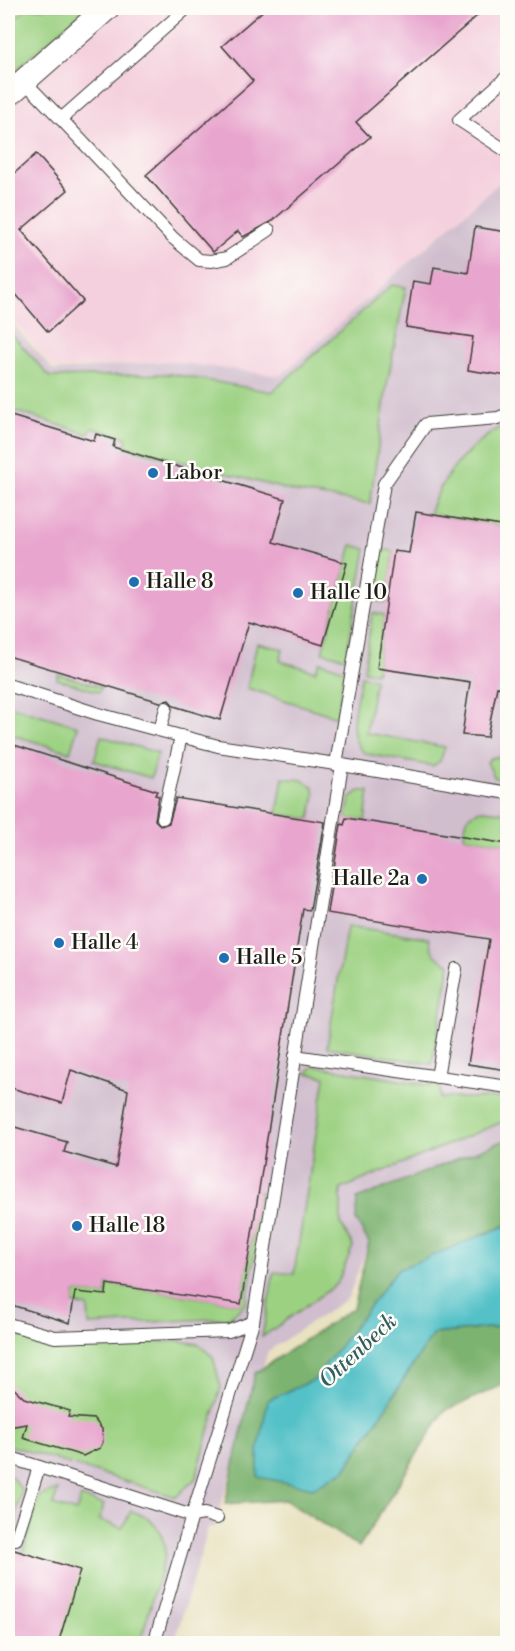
<svg xmlns="http://www.w3.org/2000/svg" width="515" height="1651" font-family="'Libre Bodoni',serif">
<style>
.built{fill:#f4cfdd}
.industrial{fill:#d0bdcd}
.green{fill:#9cd182;stroke:#5c764f;stroke-width:1.5}
.forest{fill:#7db370;stroke:#4c6846;stroke-width:1.5}
.water{fill:#52c1c7;stroke:#376e72;stroke-width:1.5}
.building{fill:#e8a6ce}
.lines{fill:none;stroke-linecap:round;stroke-linejoin:round}
.service-casing{stroke:#3b3a35;stroke-width:14}
.minor-casing{stroke:#3b3a35;stroke-width:26}
.service{stroke:#fff;stroke-width:12}
.minor{stroke:#fff;stroke-width:24}
.poi-dot{fill:#1f6fb2;stroke:#fdfcf7;stroke-width:2}
.labels{text-anchor:middle;dominant-baseline:central;stroke-width:5;stroke-linejoin:round;paint-order:stroke}
.poi-label{font-size:21px;fill:#1c1c1c;stroke:#fdfcf7;text-anchor:start}
.water-label{font-size:22px;font-style:italic;fill:#325e60;stroke:#fdfcf7}
</style>
<rect width="100%" height="100%" fill="#fdfcf7"/>
<filter id="ink" filterUnits="userSpaceOnUse"><feTurbulence type="fractalNoise" baseFrequency=".0167" numOctaves="2"/><feDisplacementMap in="SourceGraphic" scale="12" xChannelSelector="R" yChannelSelector="G"/><feConvolveMatrix kernelMatrix="1 2 1 2 8 2 1 2 1" color-interpolation-filters="sRGB"/></filter>
<filter id="wash" filterUnits="userSpaceOnUse"><feTurbulence type="fractalNoise" baseFrequency=".008" numOctaves="4" result="noise"/><feDisplacementMap in="SourceGraphic" scale="24" xChannelSelector="R" yChannelSelector="G"/><feGaussianBlur stdDeviation="1.35" result="paint"/><feColorMatrix in="noise" values="0 0 0 0 0 0 0 0 0 0 0 0 0 0 0 0 0 1.4 0 .05"/><feComposite in="paint" operator="in"/></filter>
<g filter="url(#wash)">
<rect width="100%" height="100%" fill="#e9e2c1"/>
<!-- built -->
<polygon class="built" points="8,8 507,8 507,179 505,178 280,376 169,361 55,369 8,316"/>
<!-- industrial -->
<polygon class="industrial" points="505,178 507,1139 357,1199 356,1220 369,1243 348,1298 268,1351 217,1518 214,1528 209,1526 174,1643 8,1643 8,319 54,371 169,361 280,376"/>
<!-- green -->
<g class="green">
<polygon points="27,8 86,8 8,77 8,24"/>
<polygon points="392,285 406,287 387,384 370,504 296,492 126,447 126,437 92,428 88,434 8,409 8,330 50,377 171,374 272,392"/>
<path d="M507 423V527L429 514C443 472 470 444 507 423Z"/>
<polygon points="352,545 366,549 346,658 322,652"/>
<polygon points="382,549 394,551 387,603 375,601"/>
<polygon points="372,613 385,615 376,673 364,671"/>
<polygon points="257,643 283,649 280,661 315,671 320,662 345,670 337,717 247,688"/>
<polygon points="58,674 101,687 99,692 57,679"/>
<path d="M361 676 375 679 366 733 445 747 440 761 433 766 366 754C343 737 357 701 361 676Z"/>
<polygon points="8,705 78,726 70,752 8,734"/>
<polygon points="101,736 158,753 151,778 94,761"/>
<polygon points="497,757 507,759 507,780 495,778 487,762 491,758"/>
<polygon points="283,778 302,780 313,787 315,794 310,819 277,814"/>
<polygon points="359,791 369,791 365,821 346,818 350,799"/>
<path d="M484 810 507 813V844L464 837C465 821 467 811 484 810Z"/>
<path d="M347 926 429 938C431 952 436 959 450 964L432 1064 327 1047Z"/>
<polygon points="314,1066 440,1087 440,1098 507,1098 507,1120 341,1189 341,1224 353,1246 337,1284 262,1337 274,1272 294,1274 325,1077 306,1073"/>
<polygon points="259,1191 265,1197 246,1304 229,1318 89,1325 88,1307 73,1304 75,1292 106,1295 107,1284 241,1304"/>
<polygon points="8,1333 57,1347 181,1341 198,1344 213,1357 221,1387 196,1478 176,1497 8,1445"/>
<polygon points="8,1475 12,1477 22,1490 8,1543"/>
<path d="M58 1490 53 1505 76 1512 81 1497 104 1505 99 1520 122 1528 131 1511C153 1517 166 1533 165 1556L140 1643H58L23 1553 39 1496Z"/>
</g>
<!-- forest -->
<polygon class="forest" points="507,1139 507,1225 397,1270 314,1381 268,1400 345,1470 433,1334 507,1326 507,1383 444,1411 359,1547 285,1500 225,1504 255,1373 353,1308 369,1243 356,1220 357,1199"/>
<!-- water -->
<polygon class="water" points="507,1225 507,1326 433,1334 345,1470 313,1488 258,1477 258,1451 268,1400 314,1380 397,1270"/>
<g id="blocks">
<!-- building -->
<g class="building">
<polygon points="266,8 486,8 356,122 370,137 271,222 243,237 238,231 213,252 146,175 253,81 222,46"/>
<polygon points="36,154 68,190 21,230 83,301 48,332 8,285 8,179"/>
<polygon points="475,227 507,232 507,376 468,370 473,337 406,327 413,281 431,284 434,267 468,273"/>
<polygon points="8,415 94,441 96,434 115,440 113,447 285,499 273,542 347,563 323,645 249,622 220,720 174,706 169,700 160,702 8,656"/>
<polygon points="416,512 507,527 507,689 497,687 487,737 462,735 470,682 377,668 394,551 409,553"/>
<polygon points="8,743 157,791 155,795 159,796 155,820 161,826 169,823 176,798 325,822 310,910 303,909 241,1304 107,1284 106,1295 75,1292 70,1323 8,1304 8,1125 67,1142 64,1152 116,1167 128,1090 71,1070 62,1103 8,1087"/>
<polygon points="346,818 507,844 507,1070 468,1064 489,939 327,913 341,824 344,825"/>
<polygon points="8,1383 24,1398 70,1411 68,1417 94,1419 102,1429 103,1442 100,1448 83,1456 23,1438 27,1424 8,1427"/>
<polygon points="8,1548 80,1570 58,1644 8,1644"/>
</g>
</g>
</g>
<g filter="url(#ink)">
<use href="#blocks" fill-opacity="0" stroke="#3b3a35" stroke-width="1.5"/>
<g class="lines">
<!-- service casing -->
<g class="service-casing">
<g id="service">
<polyline points="508,76 459,120 508,152"/>
<polyline points="24,81 61,119 187,8"/>
<polyline points="61,119 173,238 199,260 211,261 227,258 269,230"/>
<polyline points="8,685 98,714 218,746 342,765 253,1322 192,1516 8,1457"/>
<polyline points="160,730 166,708"/>
<polyline points="336,764 384,484 426,424 498,418 508,414"/>
<polyline points="342,765 508,793"/>
<polyline points="163,818 181,736"/>
<polyline points="295,1056 508,1087"/>
<polyline points="437,1077 456,969"/>
<polyline points="8,1324 55,1337 229,1331 253,1322"/>
<polyline points="16,1539 39,1467"/>
<polyline points="154,1644 192,1516 204,1514 217,1518"/>
</g>
</g>
<!-- minor casing -->
<g class="minor-casing">
<polyline id="minor" points="8,95 107,8"/>
</g>
<!-- service -->
<use href="#service" class="service"/>
<!-- minor -->
<use href="#minor" class="minor"/>
</g>
</g>
<!-- markers -->
<g class="poi-dot">
<circle cx="153" cy="473" r="6"/>
<circle cx="134" cy="582" r="6"/>
<circle cx="298" cy="593" r="6"/>
<circle cx="422" cy="879" r="6"/>
<circle cx="59" cy="943" r="6"/>
<circle cx="224" cy="958" r="6"/>
<circle cx="77" cy="1226" r="6"/>
</g>
<g class="labels">
<!-- poi labels -->
<g class="poi-label">
<text x="165" y="473">Labor</text>
<text x="146" y="582">Halle 8</text>
<text x="310" y="593">Halle 10</text>
<text x="410" y="879" text-anchor="end">Halle 2a</text>
<text x="71" y="943">Halle 4</text>
<text x="236" y="958">Halle 5</text>
<text x="89" y="1226">Halle 18</text>
</g>
<!-- water labels -->
<g class="water-label">
<text transform="translate(358 1351) rotate(-43)">Ottenbeck</text>
</g>
</g>
<!-- margin -->
<rect width="515" height="1651" fill="none" stroke="#fdfcf7" stroke-width="30"/>
</svg>
